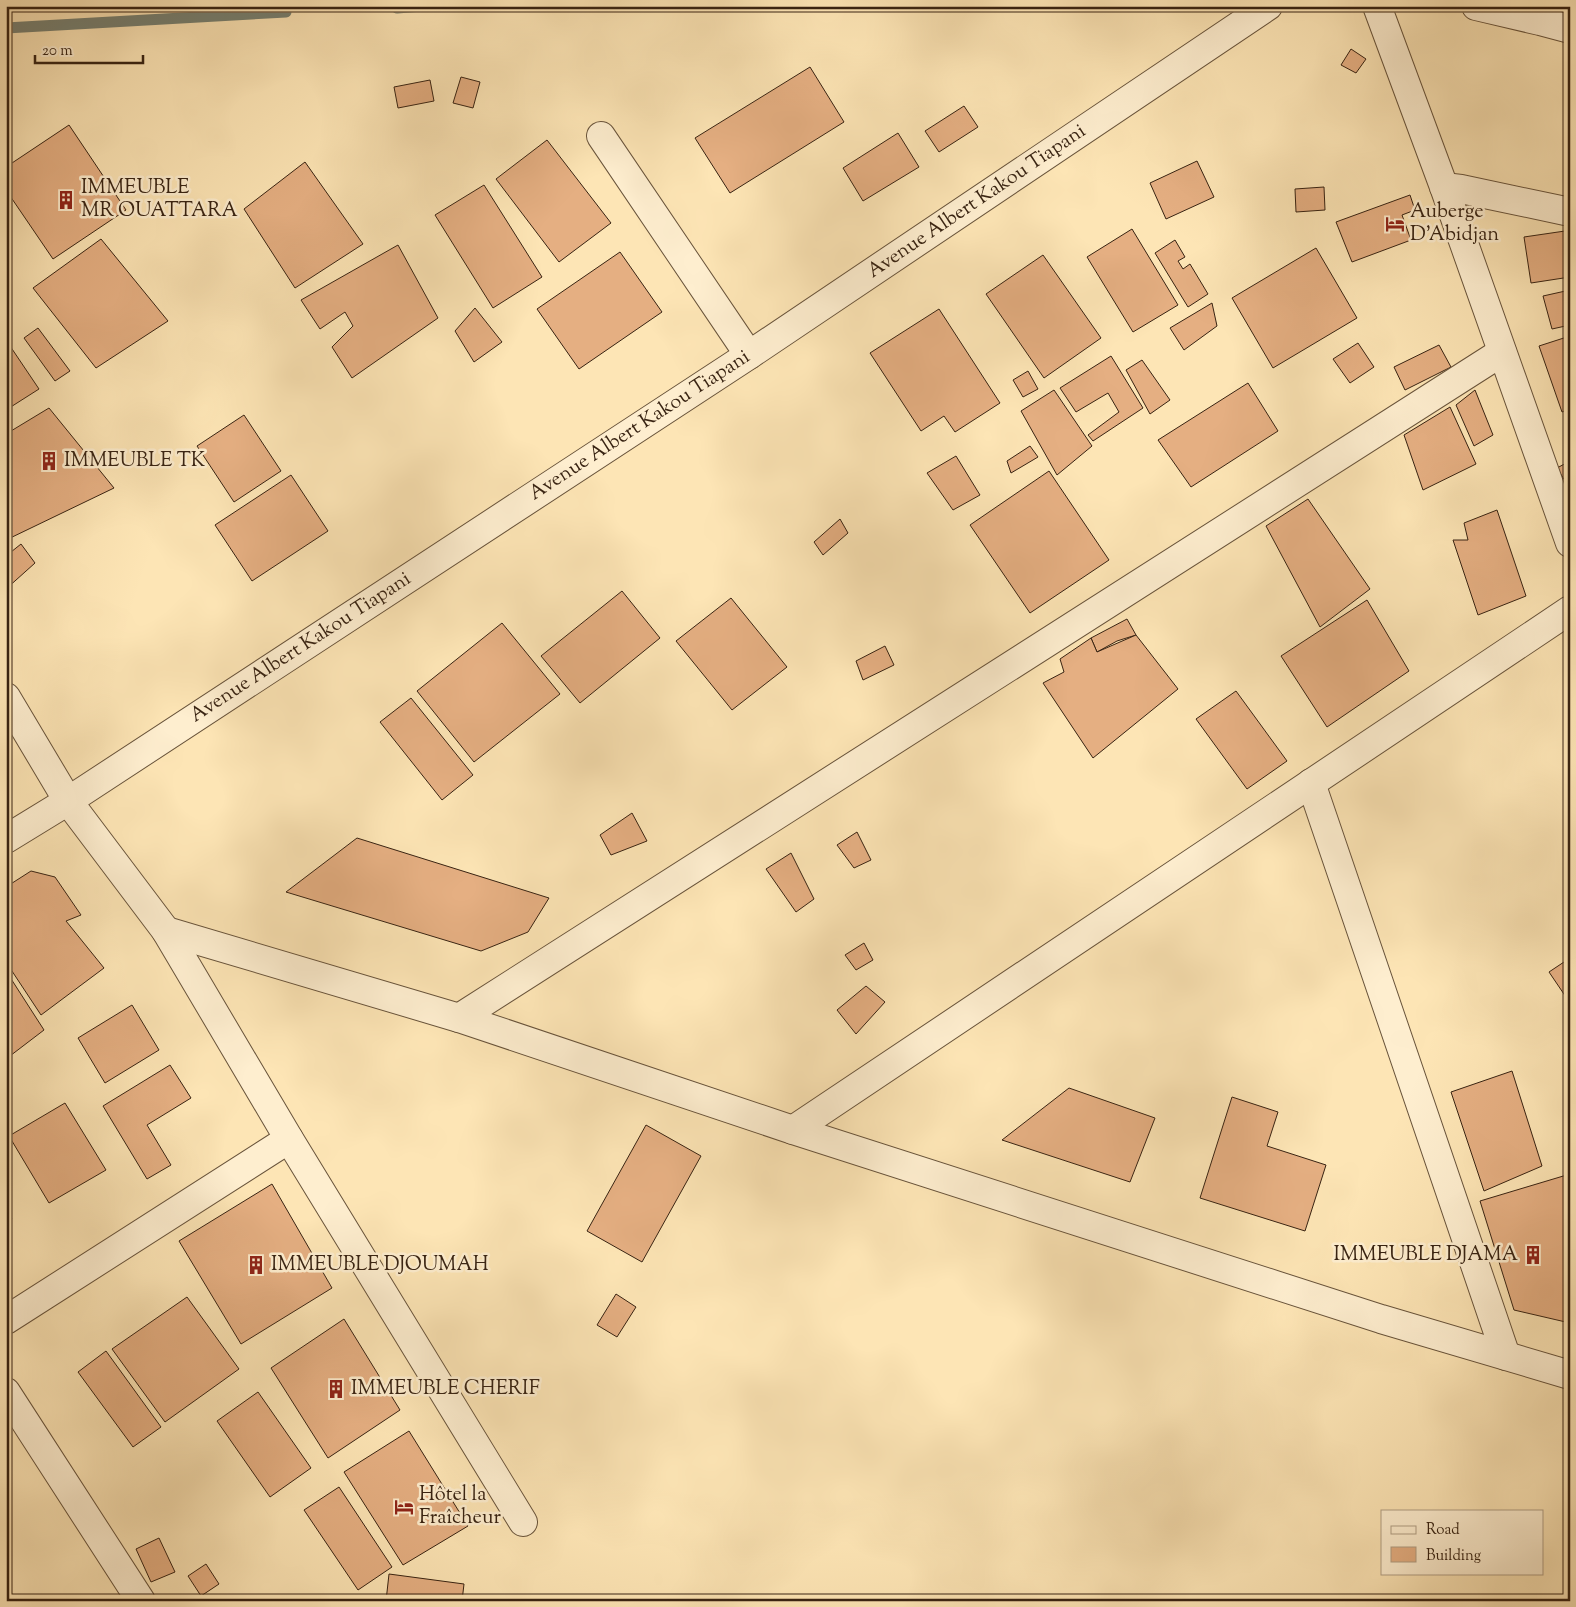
<svg xmlns="http://www.w3.org/2000/svg" width="1576" height="1607" font-family="'Sorts Mill Goudy',serif">
<style>
.lines{fill:none;stroke-linecap:round;stroke-linejoin:round}
.stream{stroke:#768072;stroke-width:11}
.building{fill:#e5af82;stroke:#382312}
.minor-casing{stroke:#69543b;stroke-width:30}
.minor{stroke:#feeecf;stroke-width:28}
.labels{text-anchor:middle;dominant-baseline:central;stroke-width:5;stroke-linejoin:round;paint-order:stroke}
.poi-label{font-size:20px;fill:#382312;stroke:#feeecf;text-anchor:start}
.street-label{font-size:20px;fill:#382312;stroke:#feeecf}
</style>
<rect width="100%" height="100%" fill="#fde5b5"/>
<filter id="stains"><feTurbulence type="fractalNoise" baseFrequency=".004" numOctaves="4"/><feColorMatrix values="0 0 0 0 .2 0 0 0 0 .09 0 0 0 0 .02 0 0 0 .5 -.17"/></filter>
<radialGradient id="worn" r=".72"><stop offset=".6" stop-color="#630" stop-opacity="0"/><stop offset="1" stop-color="#630" stop-opacity=".3"/></radialGradient>
<g class="lines">
<!-- stream -->
<g class="stream">
<polyline points="397,8 422,6"/>
<polyline points="6,28 286,12"/>
</g>
</g>
<!-- building -->
<g class="building">
<polygon points="1351,49 1366,59 1356,73 1341,65"/>
<polygon points="810,67 844,122 730,193 695,138"/>
<polygon points="461,77 480,82 473,108 453,103"/>
<polygon points="430,80 434,101 398,108 394,87"/>
<polygon points="964,106 978,127 939,152 925,131"/>
<polygon points="69,125 126,210 53,259 6,190 6,167"/>
<polygon points="898,133 919,167 863,201 843,168"/>
<polygon points="547,140 611,223 559,262 496,179"/>
<polygon points="1197,161 1214,197 1166,219 1150,183"/>
<polygon points="305,162 363,244 295,288 244,209"/>
<polygon points="484,185 542,277 493,308 435,215"/>
<polygon points="1324,187 1325,210 1296,212 1295,189"/>
<polygon points="1410,195 1415,210 1402,215 1411,240 1352,262 1336,222"/>
<polygon points="1132,229 1178,305 1133,332 1087,257"/>
<polygon points="1565,231 1570,259 1570,277 1531,283 1524,237"/>
<polygon points="101,239 168,321 96,368 33,288"/>
<polygon points="1175,240 1185,257 1178,261 1183,269 1190,264 1208,294 1188,307 1155,253"/>
<polygon points="398,245 438,318 352,378 332,347 353,326 345,312 320,329 301,300"/>
<polygon points="1316,248 1357,318 1273,368 1232,298"/>
<polygon points="620,252 662,312 579,369 537,309"/>
<polygon points="1043,255 1101,338 1044,378 986,294"/>
<polygon points="1570,290 1570,325 1552,329 1543,296"/>
<polygon points="1212,303 1217,326 1184,350 1170,328"/>
<polygon points="475,308 502,342 474,362 455,331"/>
<polygon points="939,309 1000,403 955,432 944,416 921,431 870,353"/>
<polygon points="38,328 70,371 55,381 24,338"/>
<polygon points="1570,336 1570,409 1562,412 1539,346"/>
<polygon points="6,340 39,389 6,410"/>
<polygon points="1358,343 1374,367 1350,383 1333,359"/>
<polygon points="1439,345 1451,367 1405,390 1394,367"/>
<polygon points="1111,356 1143,408 1093,441 1088,435 1119,412 1108,393 1076,412 1060,388"/>
<polygon points="1142,360 1170,400 1150,414 1126,370"/>
<polygon points="1028,371 1038,389 1023,397 1013,380"/>
<polygon points="1248,383 1278,431 1191,487 1158,440"/>
<polygon points="1054,390 1092,446 1057,475 1021,411"/>
<polygon points="1475,390 1493,435 1474,446 1456,405"/>
<polygon points="1450,407 1476,464 1423,490 1404,435"/>
<polygon points="49,408 114,488 6,540 6,434"/>
<polygon points="244,415 281,471 234,502 197,446"/>
<polygon points="1030,446 1038,457 1011,473 1007,461"/>
<polygon points="956,456 980,495 953,510 927,473"/>
<polygon points="1570,461 1570,489 1557,468"/>
<polygon points="1049,471 1109,560 1030,613 970,525"/>
<polygon points="291,475 328,531 252,581 215,525"/>
<polygon points="1308,499 1370,589 1320,627 1266,526"/>
<polygon points="1497,510 1526,596 1478,615 1453,540 1468,540 1464,523"/>
<polygon points="840,519 848,533 823,555 814,542"/>
<polygon points="21,544 35,563 6,589 6,556"/>
<polygon points="622,591 660,638 580,703 541,656"/>
<polygon points="731,598 787,667 732,710 676,641"/>
<polygon points="1367,600 1409,671 1327,727 1281,656"/>
<polygon points="1127,619 1136,635 1117,641 1097,652 1091,638"/>
<polygon points="502,623 560,694 474,762 417,691"/>
<polygon points="1136,635 1178,689 1093,758 1043,683 1064,672 1060,659 1091,638 1097,652"/>
<polygon points="885,646 894,665 863,680 856,661"/>
<polygon points="1236,691 1287,761 1247,789 1196,719"/>
<polygon points="411,698 473,775 442,800 380,722"/>
<polygon points="632,813 647,841 611,855 600,835"/>
<polygon points="857,832 871,860 854,868 837,845"/>
<polygon points="357,838 549,898 528,932 481,951 286,892"/>
<polygon points="791,853 814,899 796,912 766,869"/>
<polygon points="31,871 55,877 81,915 66,921 104,968 41,1015 6,962 6,887"/>
<polygon points="864,943 873,960 856,970 845,955"/>
<polygon points="1570,958 1570,1003 1549,972"/>
<polygon points="6,971 44,1030 6,1059"/>
<polygon points="866,986 885,1002 856,1034 837,1010"/>
<polygon points="132,1005 159,1050 105,1083 78,1038"/>
<polygon points="170,1065 191,1098 147,1125 171,1165 147,1179 103,1106"/>
<polygon points="1512,1071 1542,1166 1484,1191 1451,1092"/>
<polygon points="1069,1088 1155,1118 1130,1182 1002,1140"/>
<polygon points="1232,1097 1278,1112 1267,1146 1326,1165 1305,1231 1200,1198"/>
<polygon points="65,1103 106,1170 49,1203 9,1136"/>
<polygon points="646,1125 701,1156 642,1262 587,1231"/>
<polygon points="1570,1174 1570,1323 1514,1310 1480,1201"/>
<polygon points="272,1184 332,1288 241,1344 179,1241"/>
<polygon points="6,1211 12,1219 6,1222"/>
<polygon points="616,1294 636,1307 617,1337 597,1325"/>
<polygon points="187,1297 239,1369 165,1422 112,1349"/>
<polygon points="344,1319 400,1410 328,1458 271,1368"/>
<polygon points="106,1351 161,1427 133,1447 78,1372"/>
<polygon points="258,1392 311,1468 270,1497 217,1421"/>
<polygon points="409,1431 468,1526 403,1565 344,1472"/>
<polygon points="339,1487 392,1567 358,1590 304,1510"/>
<polygon points="159,1538 175,1572 151,1582 136,1549"/>
<polygon points="206,1564 219,1584 201,1596 188,1576"/>
<polygon points="389,1574 464,1584 462,1601 386,1601"/>
</g>
<g class="lines">
<!-- minor casing -->
<g class="minor-casing">
<g id="minor">
<polyline points="1377,6 1444,187 1570,543"/>
<polyline points="1476,6 1540,21 1570,29"/>
<polyline points="601,136 749,355"/>
<polyline points="1444,187 1461,189 1570,212"/>
<polyline points="6,697 68,801 166,931 289,1139 523,1522"/>
<polyline points="1311,783 1506,1356"/>
<polyline points="6,839 68,801 749,355 1268,6"/>
<polyline points="166,931 459,1018 793,1130 1381,1319 1570,1375"/>
<polyline points="459,1018 1502,352"/>
<polyline points="793,1130 1570,610"/>
<polyline points="6,1320 289,1139"/>
<polyline points="6,1392 141,1601"/>
</g>
</g>
<!-- minor -->
<use href="#minor" class="minor"/>
</g>
<!-- icons -->
<defs>
<g id="building-bare" transform="scale(1.5)"><path d="M-4-6H4V6H1V3H-1V6H-4ZM-2.5-4.3h1.7v1.8h-1.7ZM.8-4.3h1.7v1.8H.8ZM-2.5-1h1.7V.8h-1.7ZM.8-1h1.7V.8H.8Z" fill="#8f2418" stroke="#feeecf" stroke-width="2.5" paint-order="stroke"/></g>
<g id="hotel-bare" transform="scale(1.5)"><path d="M-6-4.5h1.5V1H6V5H4.5V3h-9V5H-6ZM-4 0a1.8 1.8 0 1 1 3.6 0ZM.5 0V-2.5h3Q6-2.5 6 0Z" fill="#8f2418" stroke="#feeecf" stroke-width="2.5" paint-order="stroke"/></g>
</defs>
<g fill-rule="evenodd">
<use href="#building-bare" x="66" y="200"/>
<use href="#hotel-bare" x="1395" y="224"/>
<use href="#building-bare" x="49" y="461"/>
<use href="#building-bare" x="1533" y="1255"/>
<use href="#building-bare" x="256" y="1265"/>
<use href="#building-bare" x="336" y="1389"/>
<use href="#hotel-bare" x="404" y="1507"/>
</g>
<g class="labels">
<!-- poi labels -->
<g class="poi-label">
<text x="81" y="188">IMMEUBLE<tspan x="81" dy="23">MR OUATTARA</tspan></text>
<text x="1410" y="212">Auberge<tspan x="1410" dy="23">D'Abidjan</tspan></text>
<text x="64" y="461">IMMEUBLE TK</text>
<text x="1518" y="1255" text-anchor="end">IMMEUBLE DJAMA</text>
<text x="271" y="1265">IMMEUBLE DJOUMAH</text>
<text x="351" y="1389">IMMEUBLE CHERIF</text>
<text x="419" y="1495">Hôtel la<tspan x="419" dy="23">Fraîcheur</tspan></text>
</g>
<!-- street labels -->
<g class="street-label">
<text transform="translate(977 202) rotate(-34)">Avenue Albert Kakou Tiapani</text>
<text transform="translate(640 426) rotate(-33)">Avenue Albert Kakou Tiapani</text>
<text transform="translate(301 648) rotate(-33)">Avenue Albert Kakou Tiapani</text>
</g>
</g>
<!-- margin -->
<rect width="1576" height="1607" fill="none" stroke="#fde5b5" stroke-width="25"/>
<rect x="8" y="8" width="1561" height="1592" fill="none" stroke="#382312" stroke-width="2.5"/>
<rect x="12" y="12" width="1551" height="1582" fill="none" stroke="#382312"/>
<!-- legend -->
<rect x="1381" y="1510" width="162" height="65" fill="#feeecf" stroke="#af9d83"/>
<rect x="1391" y="1526" width="25" height="8" fill="#feeecf" stroke="#af9d83"/>
<text x="1426" y="1534" font-size="15" fill="#382312">Road</text>
<rect x="1391" y="1547" width="25" height="15" fill="#e5af82" stroke="#af9d83"/>
<text x="1426" y="1560" font-size="15" fill="#382312">Building</text>
<!-- scale -->
<path d="M35 55v8h108v-8" fill="none" stroke="#382312" stroke-width="2.5"/>
<text x="42" y="55" font-size="15" fill="#382312" stroke="#feeecf" stroke-width="4" paint-order="stroke">20 m</text>
<rect width="100%" height="100%" filter="url(#stains)"/>
<rect width="100%" height="100%" fill="url(#worn)"/>
</svg>
